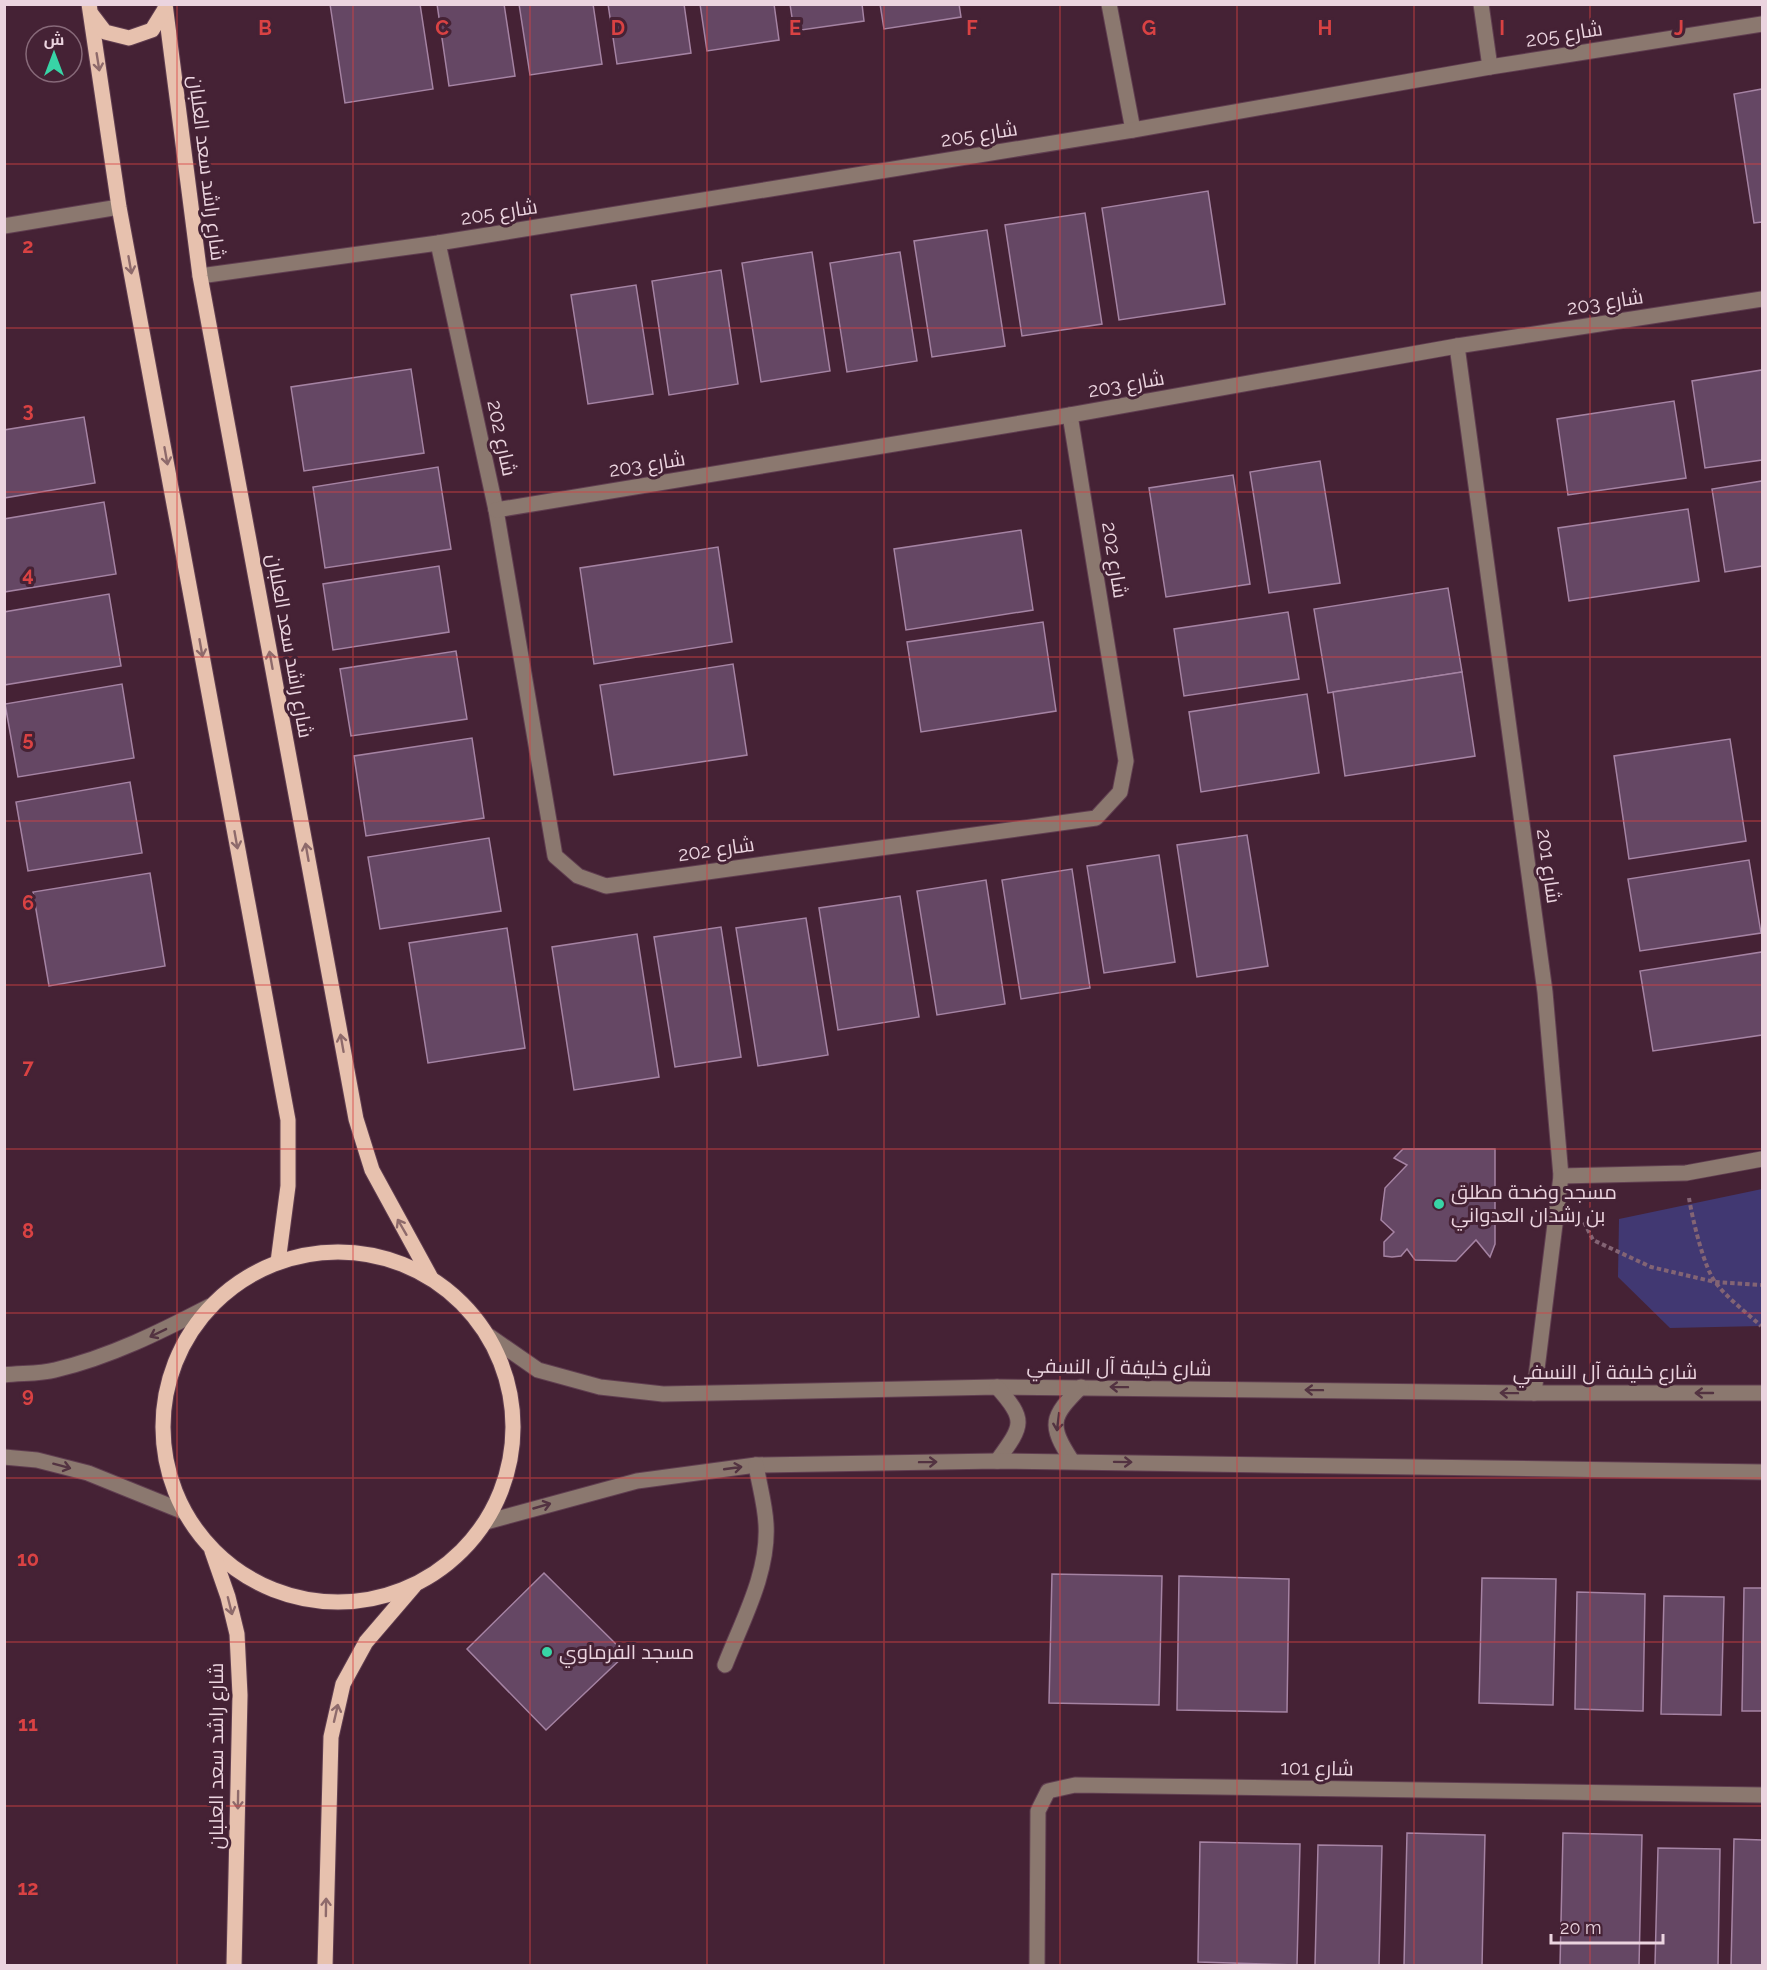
<svg xmlns="http://www.w3.org/2000/svg" width="1767" height="1970" font-family="Raleway,Cairo,sans-serif">
<style>
.green{fill:#413872}
.building{fill:#654764;stroke:#a583a3;stroke-width:1.5}
.lines{fill:none;stroke-linecap:round;stroke-linejoin:round}
.minor-casing{stroke:#603e50;stroke-width:17}
.major-casing{stroke:#603e50;stroke-width:17}
.path{stroke:#836474;stroke-width:4;stroke-dasharray:4.5 3;stroke-linecap:butt}
.minor{stroke:#8b786f;stroke-width:15}
.major{stroke:#e7c1ae;stroke-width:15}
.oneway{stroke:#8e6a6b}
.oneway2{stroke:#533341}
.grid{fill:none;stroke:#d94243;stroke-width:1.5;stroke-opacity:0.55}
.poi-dot{fill:#38d4a6;stroke:#452235;stroke-width:2}
.labels{text-anchor:middle;dominant-baseline:central;stroke-width:6;stroke-linejoin:round;paint-order:stroke}
.street-label{font-size:20px;fill:#ebd4df;stroke:#452235}
.poi-label{font-size:20px;fill:#ebd4df;stroke:#452235;text-anchor:start}
.grid-label{font-size:20px;text-anchor:middle;font-weight:bold;fill:#d94243;stroke:#452235;stroke-width:6;stroke-linejoin:round;paint-order:stroke}
</style>
<rect width="100%" height="100%" fill="#452235"/>
<!-- green -->
<polygon class="green" points="1762,1189 1762,1326 1670,1328 1618,1277 1619,1219"/>
<!-- building -->
<g class="building">
<polygon points="330,4 420,4 433,89 345,103"/>
<polygon points="437,4 504,4 515,76 449,86"/>
<polygon points="519,4 593,4 602,64 530,75"/>
<polygon points="608,4 684,4 691,53 617,64"/>
<polygon points="700,4 774,4 779,40 707,51"/>
<polygon points="790,4 862,4 864,21 794,31"/>
<polygon points="880,4 959,4 961,17 884,29"/>
<polygon points="1762,89 1762,222 1754,223 1734,94"/>
<polygon points="1208,191 1225,304 1119,320 1102,208"/>
<polygon points="1085,213 1102,324 1022,336 1005,225"/>
<polygon points="987,230 1005,346 932,357 914,241"/>
<polygon points="812,252 830,371 761,382 742,263"/>
<polygon points="900,252 917,361 847,372 830,263"/>
<polygon points="721,270 738,384 669,395 652,281"/>
<polygon points="636,285 653,394 588,404 571,295"/>
<polygon points="411,369 424,453 304,471 291,387"/>
<polygon points="1762,370 1762,460 1705,468 1692,381"/>
<polygon points="1674,401 1686,478 1568,495 1557,419"/>
<polygon points="84,417 95,483 4,498 4,430"/>
<polygon points="1320,461 1340,583 1269,593 1250,472"/>
<polygon points="438,467 451,549 325,568 313,487"/>
<polygon points="1233,475 1250,584 1166,597 1149,488"/>
<polygon points="1762,481 1762,566 1725,572 1712,489"/>
<polygon points="104,502 116,574 4,592 4,519"/>
<polygon points="1688,509 1699,581 1569,601 1558,528"/>
<polygon points="1021,530 1033,610 906,630 894,549"/>
<polygon points="718,547 732,642 594,664 580,568"/>
<polygon points="439,566 449,632 333,650 323,584"/>
<polygon points="1448,588 1462,672 1328,693 1314,609"/>
<polygon points="109,594 121,666 4,685 4,612"/>
<polygon points="1288,612 1299,679 1184,696 1174,629"/>
<polygon points="1043,622 1056,711 921,732 907,642"/>
<polygon points="456,651 467,719 351,736 340,669"/>
<polygon points="733,664 747,755 614,775 600,685"/>
<polygon points="1462,672 1475,756 1345,776 1333,692"/>
<polygon points="122,684 134,758 18,777 5,704"/>
<polygon points="1307,694 1319,773 1201,792 1189,712"/>
<polygon points="472,738 484,818 366,836 354,756"/>
<polygon points="1730,739 1746,841 1629,859 1614,756"/>
<polygon points="130,782 142,853 28,871 16,802"/>
<polygon points="1247,835 1268,966 1197,977 1177,845"/>
<polygon points="489,838 501,911 380,929 368,857"/>
<polygon points="1159,855 1175,962 1104,973 1087,866"/>
<polygon points="1749,860 1761,933 1640,951 1628,879"/>
<polygon points="1072,869 1090,988 1021,999 1002,880"/>
<polygon points="150,873 165,966 49,986 33,892"/>
<polygon points="986,880 1005,1004 937,1015 917,891"/>
<polygon points="900,896 919,1017 838,1030 819,908"/>
<polygon points="806,918 828,1055 758,1066 736,928"/>
<polygon points="721,927 741,1057 675,1067 654,937"/>
<polygon points="507,928 525,1048 428,1063 409,943"/>
<polygon points="637,934 659,1077 574,1090 552,947"/>
<polygon points="1762,952 1762,1035 1653,1051 1640,971"/>
<polygon points="1403,1149 1495,1149 1495,1244 1490,1257 1476,1240 1456,1261 1415,1260 1407,1249 1401,1256 1392,1257 1384,1256 1384,1242 1394,1232 1381,1220 1385,1188 1407,1165 1394,1158"/>
<polygon points="544,1573 626,1654 546,1730 467,1649"/>
<polygon points="1052,1574 1162,1576 1159,1705 1049,1703"/>
<polygon points="1179,1576 1289,1579 1287,1712 1177,1710"/>
<polygon points="1482,1578 1556,1579 1553,1705 1479,1703"/>
<polygon points="1744,1588 1762,1588 1762,1711 1742,1711"/>
<polygon points="1577,1592 1645,1594 1643,1711 1575,1709"/>
<polygon points="1664,1596 1724,1597 1721,1715 1661,1714"/>
<polygon points="1407,1833 1485,1835 1482,1966 1404,1966"/>
<polygon points="1563,1833 1642,1835 1639,1966 1560,1966"/>
<polygon points="1734,1839 1762,1840 1762,1966 1731,1966"/>
<polygon points="1200,1842 1300,1844 1297,1965 1198,1962"/>
<polygon points="1318,1845 1382,1846 1379,1966 1315,1965"/>
<polygon points="1658,1848 1720,1849 1718,1966 1655,1965"/>
</g>
<g class="lines">
<!-- minor casing -->
<g class="minor-casing">
<g id="minor">
<polyline points="1109,4 1133,130"/>
<polyline points="1481,4 1490,67"/>
<polyline points="4,226 119,207"/>
<polyline points="438,243 496,510 555,856 578,876 606,886 1096,818 1120,792 1126,761 1070,415"/>
<polyline points="200,276 438,243 1133,130 1490,67 1762,24"/>
<polyline points="1457,346 1545,992 1561,1176 1534,1393"/>
<polyline points="496,510 1070,415 1457,346 1762,299"/>
<polyline points="1561,1176 1686,1173 1762,1159"/>
<polyline points="489,1336 538,1370 600,1387 663,1394 997,1387 1534,1393 1762,1393"/>
<path d="M4 1375C21 1373 40 1374 55 1370 110 1357 160 1332 210 1306"/>
<path d="M997 1387C1027 1421 1023 1425 997 1461"/>
<polyline points="4,1457 37,1460 88,1473 182,1511"/>
<path d="M1072 1461C1048 1424 1051 1417 1081 1387"/>
<polyline points="486,1522 637,1481 756,1465 997,1461 1762,1472"/>
<path d="M725 1665C742 1621 769 1573 766 1524 765 1504 759 1484 756 1465"/>
<polyline points="1037,1966 1038,1811 1048,1791 1075,1785 1762,1795"/>
</g>
</g>
<!-- major casing -->
<g class="major-casing">
<g id="major">
<polyline points="89,4 119,207 288,1120 288,1186 278,1262"/>
<polyline points="165,4 200,276 356,1119 372,1170 431,1278"/>
<polyline points="92,15 105,32 129,38 152,30 165,9"/>
<circle cx="338" cy="1427" r="175"/>
<polyline points="212,1551 228,1597 237,1634 240,1695 234,1966"/>
<polyline points="325,1966 331,1737 343,1684 366,1642 414,1586"/>
</g>
</g>
<!-- path -->
<g class="path">
<path d="M1689 1198C1692 1217 1704 1269 1716 1283 1728 1299 1746 1312 1761 1326"/>
<polyline points="1584,1222 1593,1240 1651,1267 1715,1282 1762,1285"/>
</g>
<!-- minor -->
<use href="#minor" class="minor"/>
<!-- major -->
<use href="#major" class="major"/>
</g>
<!-- one-way arrows -->
<defs><path id="oneway-shaft" d="M-6 0H5M1.5-3L5.5 0L1.5 3" fill="none" stroke-width="1.6" stroke-linecap="round" stroke-linejoin="round" transform="scale(1.5)"/></defs>
<g class="oneway">
<use href="#oneway-shaft" transform="translate(98 62) rotate(81)"/>
<use href="#oneway-shaft" transform="translate(130 265) rotate(80)"/>
<use href="#oneway-shaft" transform="translate(166 456) rotate(80)"/>
<use href="#oneway-shaft" transform="translate(201 648) rotate(80)"/>
<use href="#oneway-shaft" transform="translate(271 660) rotate(-100)"/>
<use href="#oneway-shaft" transform="translate(236 840) rotate(80)"/>
<use href="#oneway-shaft" transform="translate(307 852) rotate(-100)"/>
<use href="#oneway-shaft" transform="translate(342 1043) rotate(-100)"/>
<use href="#oneway-shaft" transform="translate(402 1227) rotate(-120)"/>
<use href="#oneway-shaft" transform="translate(230 1606) rotate(76)"/>
<use href="#oneway-shaft" transform="translate(336 1713) rotate(-77)"/>
<use href="#oneway-shaft" transform="translate(238 1800) rotate(91)"/>
<use href="#oneway-shaft" transform="translate(326 1907) rotate(-89)"/>
</g>
<g class="oneway2">
<use href="#oneway-shaft" transform="translate(158 1333) rotate(154)"/>
<use href="#oneway-shaft" transform="translate(1119 1387) rotate(-179)"/>
<use href="#oneway-shaft" transform="translate(1314 1390) rotate(-179)"/>
<use href="#oneway-shaft" transform="translate(1509 1393) rotate(-179)"/>
<use href="#oneway-shaft" transform="translate(1704 1393) rotate(180)"/>
<use href="#oneway-shaft" transform="translate(1058 1422) rotate(97)"/>
<use href="#oneway-shaft" transform="translate(928 1462) rotate(-1)"/>
<use href="#oneway-shaft" transform="translate(1123 1462) rotate(1)"/>
<use href="#oneway-shaft" transform="translate(62 1466) rotate(15)"/>
<use href="#oneway-shaft" transform="translate(733 1468) rotate(-8)"/>
<use href="#oneway-shaft" transform="translate(542 1506) rotate(-16)"/>
</g>
<!-- grid -->
<path class="grid" d="M177 4V1966M353 4V1966M530 4V1966M707 4V1966M884 4V1966M1060 4V1966M1237 4V1966M1414 4V1966M1590 4V1966M4 164H1762M4 328H1762M4 492H1762M4 657H1762M4 821H1762M4 985H1762M4 1149H1762M4 1313H1762M4 1478H1762M4 1642H1762M4 1806H1762"/>
<!-- markers -->
<g class="poi-dot">
<circle cx="1439" cy="1204" r="6"/>
<circle cx="547" cy="1652" r="6"/>
</g>
<g class="labels">
<!-- street labels -->
<g class="street-label">
<text transform="translate(1564 34) rotate(-9)">شارع 205</text>
<text transform="translate(979 134) rotate(-9)">شارع 205</text>
<text transform="translate(207 168) rotate(83)">شارع راشد سعد العلبان</text>
<text transform="translate(499 212) rotate(-9)">شارع 205</text>
<text transform="translate(1605 302) rotate(-9)">شارع 203</text>
<text transform="translate(1126 384) rotate(-10)">شارع 203</text>
<text transform="translate(502 438) rotate(78)">شارع 202</text>
<text transform="translate(647 464) rotate(-9)">شارع 203</text>
<text transform="translate(1115 560) rotate(81)">شارع 202</text>
<text transform="translate(290 646) rotate(80)">شارع راشد سعد العلبان</text>
<text transform="translate(716 849) rotate(-8)">شارع 202</text>
<text transform="translate(1549 866) rotate(82)">شارع 201</text>
<text transform="translate(1119 1367) rotate(1)">شارع خليفة آل النسفي</text>
<text x="1605" y="1372">شارع خليفة آل النسفي</text>
<text transform="translate(216 1756) rotate(-90)">شارع راشد سعد العلبان</text>
<text transform="translate(1317 1768) rotate(1)">شارع 101</text>
</g>
<!-- poi labels -->
<g class="poi-label">
<text x="1451" y="1192">مسجد وضحة مطلق<tspan x="1451" dy="23">بن رشدان العدواني</tspan></text>
<text x="559" y="1652">مسجد الفرماوي</text>
</g>
</g>
<g class="grid-label">
<text x="265" y="35">B</text>
<text x="442" y="35">C</text>
<text x="618" y="35">D</text>
<text x="795" y="35">E</text>
<text x="972" y="35">F</text>
<text x="1149" y="35">G</text>
<text x="1325" y="35">H</text>
<text x="1502" y="35">I</text>
<text x="1679" y="35">J</text>
<text x="28" y="253">2</text>
<text x="28" y="417">3</text>
<text x="28" y="581">4</text>
<text x="28" y="746">5</text>
<text x="28" y="910">6</text>
<text x="28" y="1074">7</text>
<text x="28" y="1238">8</text>
<text x="28" y="1402">9</text>
<text x="28" y="1566">10</text>
<text x="28" y="1731">11</text>
<text x="28" y="1895">12</text>
</g>
<!-- border -->
<rect width="1767" height="1970" fill="none" stroke="#ebd4df" stroke-width="12"/>
<!-- north arrow -->
<g transform="translate(54 54)"><circle r="28" fill="#452235" stroke="#876979" stroke-width="1.5"/>
<path d="M0-4.5L10 22L0 15L-10 22Z" fill="#38d4a6"/>
<text y="-9" font-size="16" font-weight="bold" text-anchor="middle" fill="#ebd4df">ش</text>
</g>
<!-- scale -->
<path d="M1551 1934v9h112v-9" fill="none" stroke="#ebd4df" stroke-width="3"/>
<text x="1560" y="1934" font-size="18" fill="#ebd4df" stroke="#452235" stroke-width="4.5" paint-order="stroke">20 m</text>
</svg>
